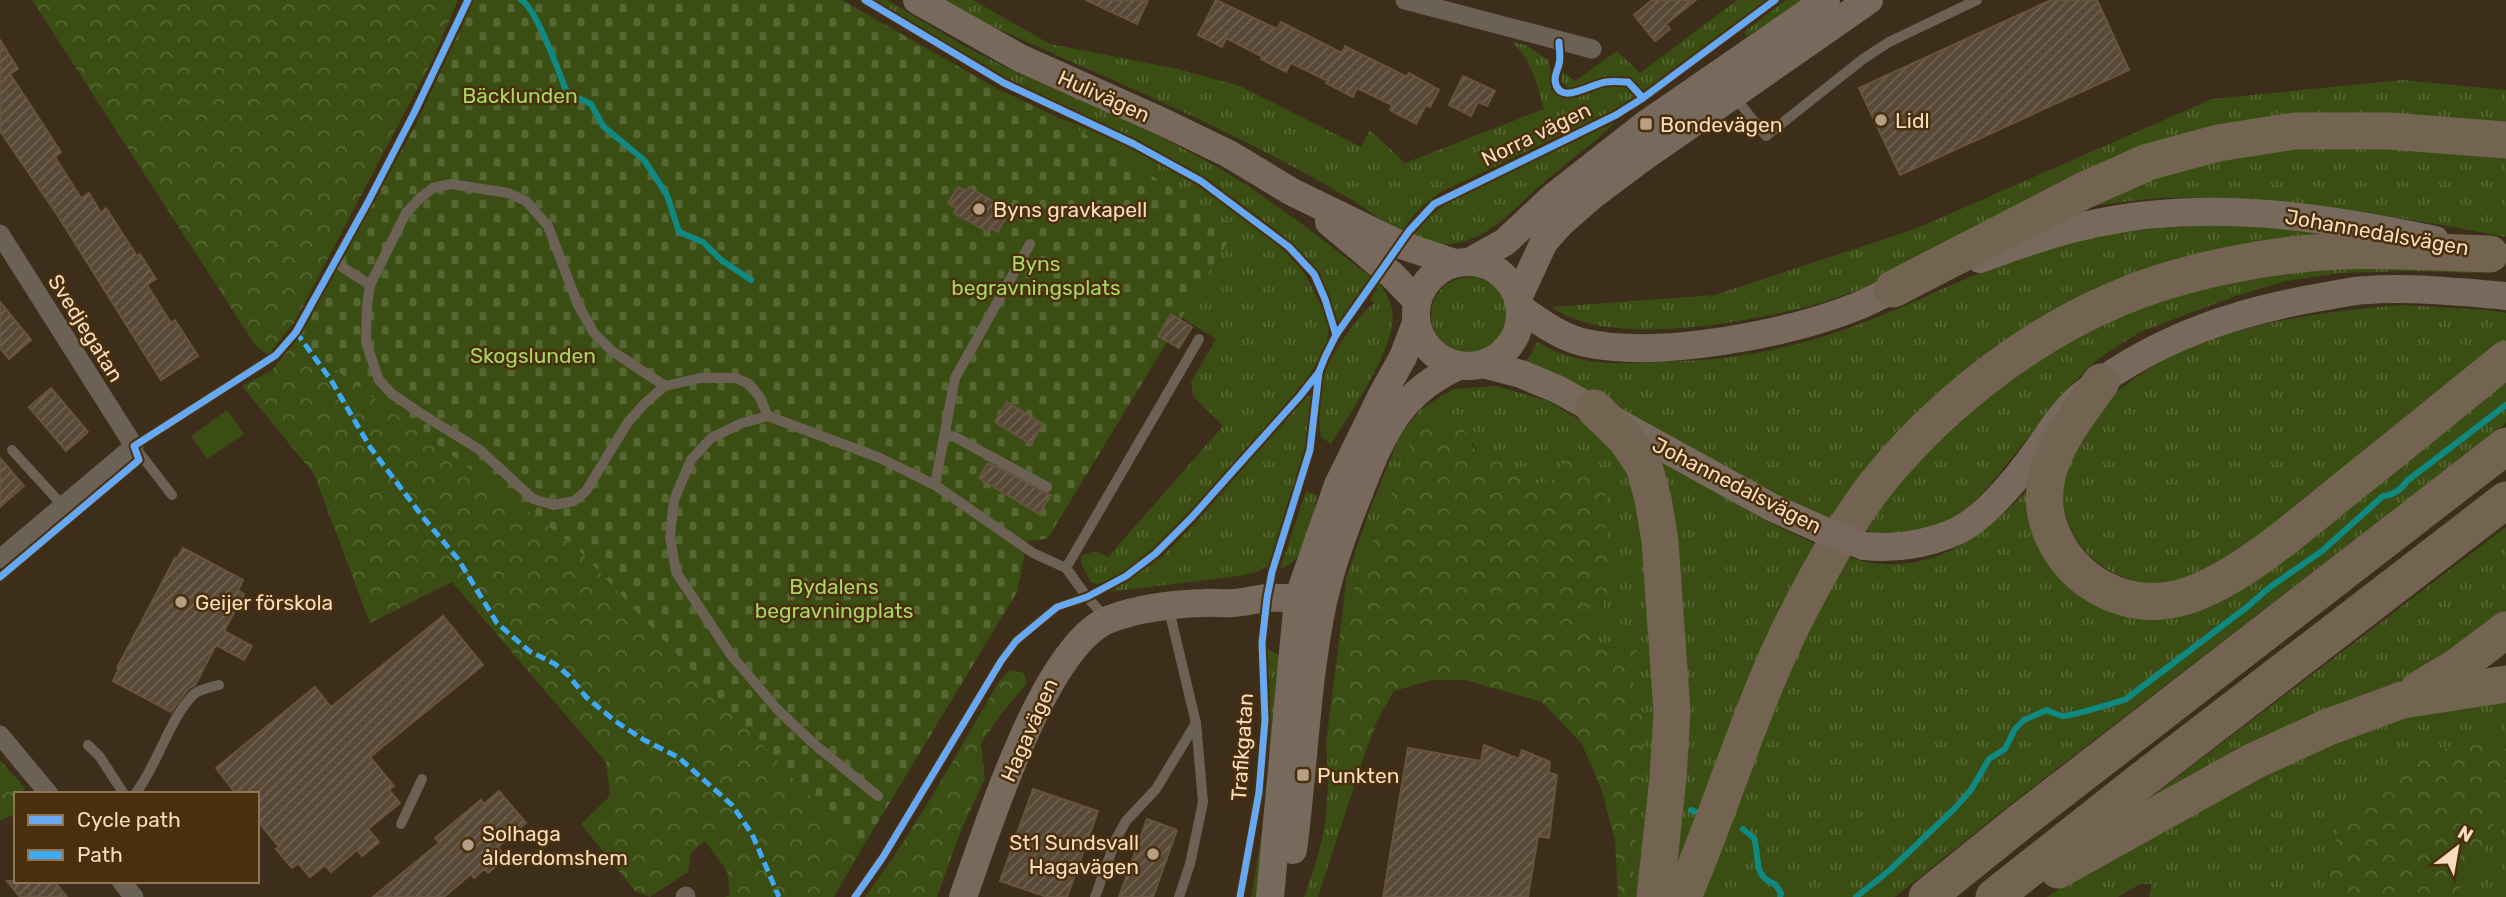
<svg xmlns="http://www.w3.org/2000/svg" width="2506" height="897" font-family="Rubik,sans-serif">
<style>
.grass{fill:url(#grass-tufts)}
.forest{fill:url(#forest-crowns)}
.cemetery{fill:url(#cemetery-stones)}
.park{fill:#3a4e13}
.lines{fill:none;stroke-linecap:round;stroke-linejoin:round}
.stream{stroke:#0f8981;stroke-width:6}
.building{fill:url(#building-hatch);stroke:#65543f;stroke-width:2}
.lane{stroke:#6c6155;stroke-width:10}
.street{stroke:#6c6155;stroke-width:19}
.secondary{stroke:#776a5c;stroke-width:28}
.highway{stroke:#736451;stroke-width:37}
.secondary-bridge{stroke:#776a5c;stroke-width:28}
.quiet{stroke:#3fa9f5;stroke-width:5;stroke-dasharray:10 5;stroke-linecap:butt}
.cycleway-casing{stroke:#4a2f0d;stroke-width:11}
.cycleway{stroke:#66a8f1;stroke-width:7}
.poi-dot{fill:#b69f85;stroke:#4a2f0d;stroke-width:2.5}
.labels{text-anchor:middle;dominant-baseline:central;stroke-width:5;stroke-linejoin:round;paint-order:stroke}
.park-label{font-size:21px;fill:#a6d862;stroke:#4a2f0d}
.street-label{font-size:21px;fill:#f8dcbe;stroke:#4a2f0d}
.poi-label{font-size:21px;fill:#f8dcbe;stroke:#4a2f0d;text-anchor:start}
</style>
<defs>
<pattern id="grass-tufts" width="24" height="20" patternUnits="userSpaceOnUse" patternTransform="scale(1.75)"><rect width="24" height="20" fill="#3a4e13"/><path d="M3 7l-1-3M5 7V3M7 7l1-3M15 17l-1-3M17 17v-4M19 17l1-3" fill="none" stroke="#576734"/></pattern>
<pattern id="forest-crowns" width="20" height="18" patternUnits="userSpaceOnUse" patternTransform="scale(1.75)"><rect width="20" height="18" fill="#3a4e13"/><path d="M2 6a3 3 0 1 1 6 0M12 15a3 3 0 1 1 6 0" fill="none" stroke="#576734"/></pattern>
<pattern id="cemetery-stones" width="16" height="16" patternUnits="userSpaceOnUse" patternTransform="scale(1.75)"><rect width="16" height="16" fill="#3a4e13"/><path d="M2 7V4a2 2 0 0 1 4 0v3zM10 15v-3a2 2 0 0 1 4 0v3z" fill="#576734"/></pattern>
<pattern id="building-hatch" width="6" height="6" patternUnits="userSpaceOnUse" patternTransform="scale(1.75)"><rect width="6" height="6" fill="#584836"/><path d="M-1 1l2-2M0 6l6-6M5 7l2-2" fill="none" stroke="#716251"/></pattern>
</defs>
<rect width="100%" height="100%" fill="#3c2e1b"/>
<!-- grass -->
<g class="grass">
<path d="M872 0H887L964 46 1009 69 1142 127 1212 164 1247 185 1306 227 1380 284C1385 292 1390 299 1392 309 1399 345 1350 413 1331 444L1321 437C1318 421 1319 389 1325 373 1331 354 1359 313 1375 303L1370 300 1377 289 1368 283 1339 322 1335 320 1317 273 1292 245 1253 213 1204 178 1136 139 1006 80Z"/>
<path d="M942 0H973L1050 44 1178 69 1240 86 1361 147 1370 130 1405 163 1544 109C1537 83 1532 61 1512 42L1526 45 1548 60C1552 68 1549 79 1553 87 1568 118 1613 63 1637 96L1612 111 1443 191C1427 201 1415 212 1404 228L1415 234 1428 217 1451 200 1615 122C1592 145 1566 163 1542 184 1517 205 1495 234 1461 242 1416 254 1383 218 1347 197 1224 124 1091 72 961 12Z"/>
<path d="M1737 0H1769L1644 91C1617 64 1600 81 1570 91L1562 82V71L1575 81 1617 51 1640 73Z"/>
<polygon points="1786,0 1803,0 1747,37 1744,32"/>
<path d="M2402 80 2506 90V123L2292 119 1876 284C1854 291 1832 300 1810 306 1746 322 1607 349 1552 307L1715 295 1915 229 2212 99Z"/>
<path d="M1059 118C1133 143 1255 211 1303 272 1309 280 1314 291 1318 300 1324 311 1330 323 1328 335 1322 372 1267 425 1241 454 1206 494 1172 542 1126 571 1118 576 1107 580 1098 584L1091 582 1081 563V556L1095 551 1108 557 1223 426 1193 396 1191 382 1216 339 1181 317 1235 228Z"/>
<path d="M2318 145 2506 152V237C2394 216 2281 196 2167 198 2137 199 2106 205 2076 208L2203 160Z"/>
<path d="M2217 225 2276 227 2316 233V236L2109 287 1836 521 1781 497 1522 366 1530 356 1537 342C1579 366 1613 364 1660 362 1681 360 1702 361 1723 358 1769 353 1814 341 1857 325 1919 303 1977 270 2039 250 2097 231 2156 228 2217 225Z"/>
<polygon points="2409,264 2485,273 2408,271 2339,273 2286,281 2236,296 2140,332 2099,358 2070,386 1989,486 1964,512 1939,526 1890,536 1861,529 1885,493 2005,379 2122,313 2228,276"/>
<circle cx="1469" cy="315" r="38"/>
<path d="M2402 305 2486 310 2506 313V340C2444 390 2382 440 2320 490 2285 517 2249 550 2209 570 2191 578 2166 585 2147 583 2099 578 2058 534 2063 485 2064 478 2067 471 2069 464 2072 455 2073 442 2078 434 2085 422 2096 412 2106 402 2182 329 2302 313 2402 305Z"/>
<path d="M2506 375V423L2007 807 1895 897H1695L1805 638 1846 556C1921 583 1984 540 2031 485L2040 531 2162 609Z"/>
<path d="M1496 386 1548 401 1585 423 1631 470 1658 647 1643 897H1632L1644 715C1642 711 1636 706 1634 701 1630 686 1640 667 1637 651 1621 645 1604 651 1590 641L1594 625 1603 605 1612 565 1606 544 1605 484 1579 455 1567 458 1554 479 1538 484 1522 475 1512 473 1494 453 1479 457 1473 443 1426 424 1410 448 1342 617 1346 579 1370 509 1400 435 1421 409 1453 389Z"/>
<polygon points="1312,395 1305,450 1269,565 1257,572 1239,576 1110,592 1163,556 1196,522 1306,397"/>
<polygon points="1667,464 1770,523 1822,547 1669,897 1662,465"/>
<path d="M1306 491 1317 495C1310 524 1311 558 1280 569Z"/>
<polygon points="2506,527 2506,614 2420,670 2386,689 2151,797"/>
<path d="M1267 649 1282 657 1258 897H1251C1266 816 1276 732 1267 649Z"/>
<polygon points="2506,701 2506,748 2485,739 2329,864 2328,897 2149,897 2152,884 2140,884 2118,897 2047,897 2082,874 2262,777 2331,744 2407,717"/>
<path d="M1326 743 1353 764 1362 762 1318 897H1304C1326 839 1331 805 1326 743Z"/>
<polygon points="2506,803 2506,897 2454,897 2480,859 2498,815"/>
</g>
<!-- forest -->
<g class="forest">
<polygon points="32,0 458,0 433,59 294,323 268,355 255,345"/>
<polygon points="301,335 313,353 577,547 861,850 834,897 724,897 730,895 727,871 705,841 691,853 688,872 650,897 635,891 581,824 610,796 606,762 452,582 370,623 314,474 242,386 271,371"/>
<path d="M1426 424 1462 427 1479 457 1494 453 1502 454 1512 473 1522 475 1538 484 1554 479 1567 458 1579 455 1599 469 1605 484 1606 544 1612 565V581L1594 625 1590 641C1603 651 1621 646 1637 650 1640 667 1630 685 1634 701 1636 705 1642 711 1644 715L1632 897H1618L1615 841 1601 788 1582 744 1542 702 1465 680H1432L1394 691 1377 721 1362 762 1353 764 1326 743 1342 618 1410 448Z"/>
<path d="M1009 670 1024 673 1027 683 1001 714 981 743 985 779 961 830 937 897H865C915 830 956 755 998 683Z"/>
<polygon points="2486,739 2506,748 2506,803 2498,815 2480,859 2454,897 2328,897 2329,864 2342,818 2383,779 2423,754"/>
<polygon points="0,760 25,788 22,794 16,794 14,814 0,821"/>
</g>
<!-- cemetery -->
<polygon class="cemetery" points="474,0 842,0 998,89 1059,118 1236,228 1048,538 1027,542 1017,592 861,850 576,547 313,353 301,335 417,122"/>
<!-- park -->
<polygon class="park" points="227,410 244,434 207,459 191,436"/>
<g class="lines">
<!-- stream -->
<g class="stream">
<path d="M521 0C536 7 560 75 567 93L591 104 603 126 644 160 667 195 679 232 703 242 721 260 751 280"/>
<polyline points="1691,810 1696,812"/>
<path d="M1743 829 1754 838C1760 856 1752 877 1775 884L1781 893 1780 897"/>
<path d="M1856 897 1890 870 1954 809 1971 790 1989 759 2005 749 2015 729 2024 720 2047 710C2052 712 2059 716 2064 716 2070 716 2119 702 2126 699L2247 607 2270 587 2322 551 2383 496C2394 495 2401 490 2407 481L2506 405"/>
</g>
</g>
<!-- building -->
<g class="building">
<polygon points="1086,0 1148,0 1137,24"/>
<polygon points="1216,0 1277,29 1281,22 1342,53 1345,46 1407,77 1409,73 1439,90 1430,107 1426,105 1416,124 1390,110 1392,105 1357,88 1353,97 1326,83 1328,81 1291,63 1286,72 1261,59 1263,57 1226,38 1222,47 1198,35"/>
<polygon points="1652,0 1696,0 1666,24 1670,29 1655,41 1634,15"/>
<polygon points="2051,0 2097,0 2129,70 1900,175 1859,88"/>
<polygon points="0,40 18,69 10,74 61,152 55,157 81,198 89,193 101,213 106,208 137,256 140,254 156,279 147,285 171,323 175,320 198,356 161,380 56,213 0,131"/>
<polygon points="1463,76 1495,91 1487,106 1478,102 1471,116 1449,105"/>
<polygon points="958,187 966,191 969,187 1003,207 1002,211 1007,215 998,232 991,228 988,232 954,213 956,208 948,203"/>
<polygon points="0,302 31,340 9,359 0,348"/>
<polygon points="1171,314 1192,327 1179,348 1158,336"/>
<polygon points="51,388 88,432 66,451 29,407"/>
<polygon points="1007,402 1043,424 1031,444 995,422"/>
<polygon points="0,458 24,486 0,507"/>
<polygon points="988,463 1051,495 1039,514 979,478"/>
<polygon points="183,548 243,580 238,590 244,594 224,631 252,646 244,660 216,645 195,685 188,689 171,712 113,681 119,669 117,668 175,558 177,559"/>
<polygon points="443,616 483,665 370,757 394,786 389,790 400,803 368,829 379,842 362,856 357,850 331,872 325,865 310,877 298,863 292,868 276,849 279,847 257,820 257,794 236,794 216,768 315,687 331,707"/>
<polygon points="1484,745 1519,759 1522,750 1550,762 1549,773 1557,775 1549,838 1538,836 1528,897 1383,897 1408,748 1481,761"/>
<polygon points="1033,789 1098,811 1067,897 1047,897 1000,881"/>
<polygon points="499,791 526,823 498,847 505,858 488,873 484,869 474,878 471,874 444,897 373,897 439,843 435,838 481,800 484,804"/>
<polygon points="1147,819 1177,830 1153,897 1119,897"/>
<polygon points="7,881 54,881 67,897 20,897"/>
</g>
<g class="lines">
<!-- lane -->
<g class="lane">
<polyline points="1734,96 1766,136 1863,59 1889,42 1977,0"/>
<polyline points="336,263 370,285"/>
<polyline points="665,386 612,351 594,333 578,305 548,226 526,201 508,193 451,184 433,188 420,198 406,213 370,285 367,305 366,343 379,380 392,394 417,411 480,450 533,499 554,505 574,501 586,491 628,422 645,403 665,386 700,378 736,378 749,384 759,396 768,416"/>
<polyline points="944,435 955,437 1047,487"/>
<polyline points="134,446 172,495"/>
<polyline points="12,450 62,505"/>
<polyline points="935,485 955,378 1030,244"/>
<polyline points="1169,610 1196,723 1203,802 1190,864 1179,897"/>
<polyline points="1107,619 1087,597 1066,568 1199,339"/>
<polyline points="88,745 100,757 124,794"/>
<path d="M135 794C158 765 168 720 194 694 200 689 212 687 219 685"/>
<polyline points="878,796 814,744 778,710 731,655 676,572 670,537 674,500 691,460 711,438 742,423 768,416 880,458 935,485 1033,553 1066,568"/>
<polyline points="401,824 422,779"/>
<polyline points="1095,897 1116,839 1126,821 1156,789 1196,723"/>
</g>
<!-- street -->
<g class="street">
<polyline points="1405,0 1592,49"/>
<polyline points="0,234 134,446 0,559"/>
<polyline points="0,735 49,794"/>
<polyline points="121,881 134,897"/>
<polyline points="685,897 686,896"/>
</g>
<!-- secondary -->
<g class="secondary">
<polyline points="917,0 1020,58 1163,122 1229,154 1292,192 1401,245 1455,263"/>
<polyline points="1329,222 1392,275 1417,301"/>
<path d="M1980 259C2019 245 2057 231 2097 223 2209 199 2325 217 2435 240"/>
<polyline points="1471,261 1505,242 1553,197 1646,124 1826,0"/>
<circle cx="1468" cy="314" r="52"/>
<polyline points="1518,298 1544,242 1561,223 1593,195 1641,159 1869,0"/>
<path d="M1520 308C1541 322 1561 338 1586 343 1659 359 1789 334 1858 306 1877 298 1893 288 1912 282"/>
<polyline points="1483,364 1521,374 1557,389 1771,507 1820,529"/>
<path d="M1864 546C1896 549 1928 544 1957 531 1985 518 2018 477 2036 452 2051 431 2065 407 2087 391 2159 338 2233 312 2321 297 2336 295 2352 290 2368 290 2410 287 2464 292 2506 296"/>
<path d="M1293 850C1304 768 1306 683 1323 602 1332 562 1347 523 1362 485 1384 430 1402 391 1459 366"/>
<path d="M963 897C987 831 1044 644 1110 619 1139 608 1173 604 1204 603 1213 602 1222 604 1231 603 1243 603 1255 599 1268 598 1284 597 1300 599 1316 601"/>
<polyline points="1270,897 1298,599 1338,485 1382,395 1403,357 1416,323"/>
</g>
<!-- highway -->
<g class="highway">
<polyline points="1893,289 2085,190 2148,162 2218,143 2295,131 2389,131 2506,140"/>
<path d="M2101 382C2067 430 2022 482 2057 544 2077 581 2119 605 2162 601 2221 597 2300 525 2345 489 2399 446 2453 402 2506 359"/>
<polyline points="1594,408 1626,439 1644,466 1653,499 1660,541 1672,712 1668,778 1655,897"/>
<polyline points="2418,690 2458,666 2506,630"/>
<polyline points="2058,870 2252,762 2326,728 2402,700 2506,684"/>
<path d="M1683 897C1723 804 1751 706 1797 615 1817 575 1847 522 1874 487 1935 409 2026 337 2117 299 2182 271 2270 254 2341 251 2391 249 2441 253 2490 254"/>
<polyline points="1927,897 2020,822 2506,446"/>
<polyline points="1994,897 2142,780 2506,500"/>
</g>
<!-- secondary-bridge -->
<polyline class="secondary-bridge" points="1820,529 1864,546"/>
<!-- quiet -->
<polyline class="quiet" points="296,332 331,380 370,447 422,516 458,559 497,623 529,651 555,664 569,676 586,697 615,721 644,740 678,757 732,805 752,834 779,897"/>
<!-- cycleway casing -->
<g class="cycleway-casing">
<g id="cycleway">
<polyline points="865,0 1004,83 1134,144 1201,181 1289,247 1314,274 1325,299 1336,335"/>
<path d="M1559 42C1559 49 1561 57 1559 64 1558 70 1555 73 1555 80 1558 108 1592 83 1606 82 1613 81 1621 82 1628 82L1643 98"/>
<polyline points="0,577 139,460 134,446 276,355 296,332 368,202 415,111 468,0"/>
<polyline points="855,897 883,857 1001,661 1016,641 1057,607 1087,597 1126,576 1155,554 1192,517 1300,396 1319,372"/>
<polyline points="1240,897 1259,792 1265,720 1262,643 1267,598 1272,572 1310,450 1319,372 1325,357 1336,335 1409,231 1434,204 1616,115 1643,98 1775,0"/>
</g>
</g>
<!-- cycleway -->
<use href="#cycleway" class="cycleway"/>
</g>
<!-- markers -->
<g class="poi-dot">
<circle cx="1881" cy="120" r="7"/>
<rect x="1639" y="117" width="14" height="14" rx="3.5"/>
<circle cx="979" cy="209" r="7"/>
<circle cx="181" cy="602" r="7"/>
<rect x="1296" y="768" width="14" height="14" rx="3.5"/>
<circle cx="468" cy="845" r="7"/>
<circle cx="1153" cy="854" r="7"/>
</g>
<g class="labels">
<!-- park labels -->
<g class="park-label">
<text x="520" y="95">Bäcklunden</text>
<text x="1036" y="263">Byns<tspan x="1036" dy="24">begravningsplats</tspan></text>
<text x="533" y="355">Skogslunden</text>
<text x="834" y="586">Bydalens<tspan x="834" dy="24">begravningplats</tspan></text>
</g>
<!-- street labels -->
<g class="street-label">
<text transform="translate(1104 96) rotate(24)">Hulivägen</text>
<text transform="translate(1536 134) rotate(-26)">Norra vägen</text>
<text transform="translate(2377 232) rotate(10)">Johannedalsvägen</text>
<text transform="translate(86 328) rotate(58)">Svedjegatan</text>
<text transform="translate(1737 485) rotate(27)">Johannedalsvägen</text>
<text transform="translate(1029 730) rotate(-66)">Hagavägen</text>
<text transform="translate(1242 747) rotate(-86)">Trafikgatan</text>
</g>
<!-- poi labels -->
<g class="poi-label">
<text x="1895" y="120">Lidl</text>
<text x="1660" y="124">Bondevägen</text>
<text x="993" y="209">Byns gravkapell</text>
<text x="195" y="602">Geijer förskola</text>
<text x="1317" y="775">Punkten</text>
<text x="482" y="833">Solhaga<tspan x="482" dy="24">ålderdomshem</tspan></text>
<text x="1139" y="842" text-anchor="end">St1 Sundsvall<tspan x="1139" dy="24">Hagavägen</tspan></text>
</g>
</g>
<!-- legend -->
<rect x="14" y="792" width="245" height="91" fill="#4a2f0d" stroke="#907454" stroke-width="2"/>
<rect x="28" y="815" width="35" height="10" fill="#66a8f1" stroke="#907454" stroke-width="2"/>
<text x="77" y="827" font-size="21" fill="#f8dcbe">Cycle path</text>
<rect x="28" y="850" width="35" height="10" fill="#3fa9f5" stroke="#907454" stroke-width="2"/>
<text x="77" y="862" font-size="21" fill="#f8dcbe">Path</text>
<!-- north arrow -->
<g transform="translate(2457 848) rotate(31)" stroke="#4a2f0d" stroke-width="5" paint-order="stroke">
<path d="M0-5L12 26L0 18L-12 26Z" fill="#f8dcbe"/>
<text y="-10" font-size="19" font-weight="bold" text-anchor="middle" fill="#f8dcbe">N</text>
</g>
</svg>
